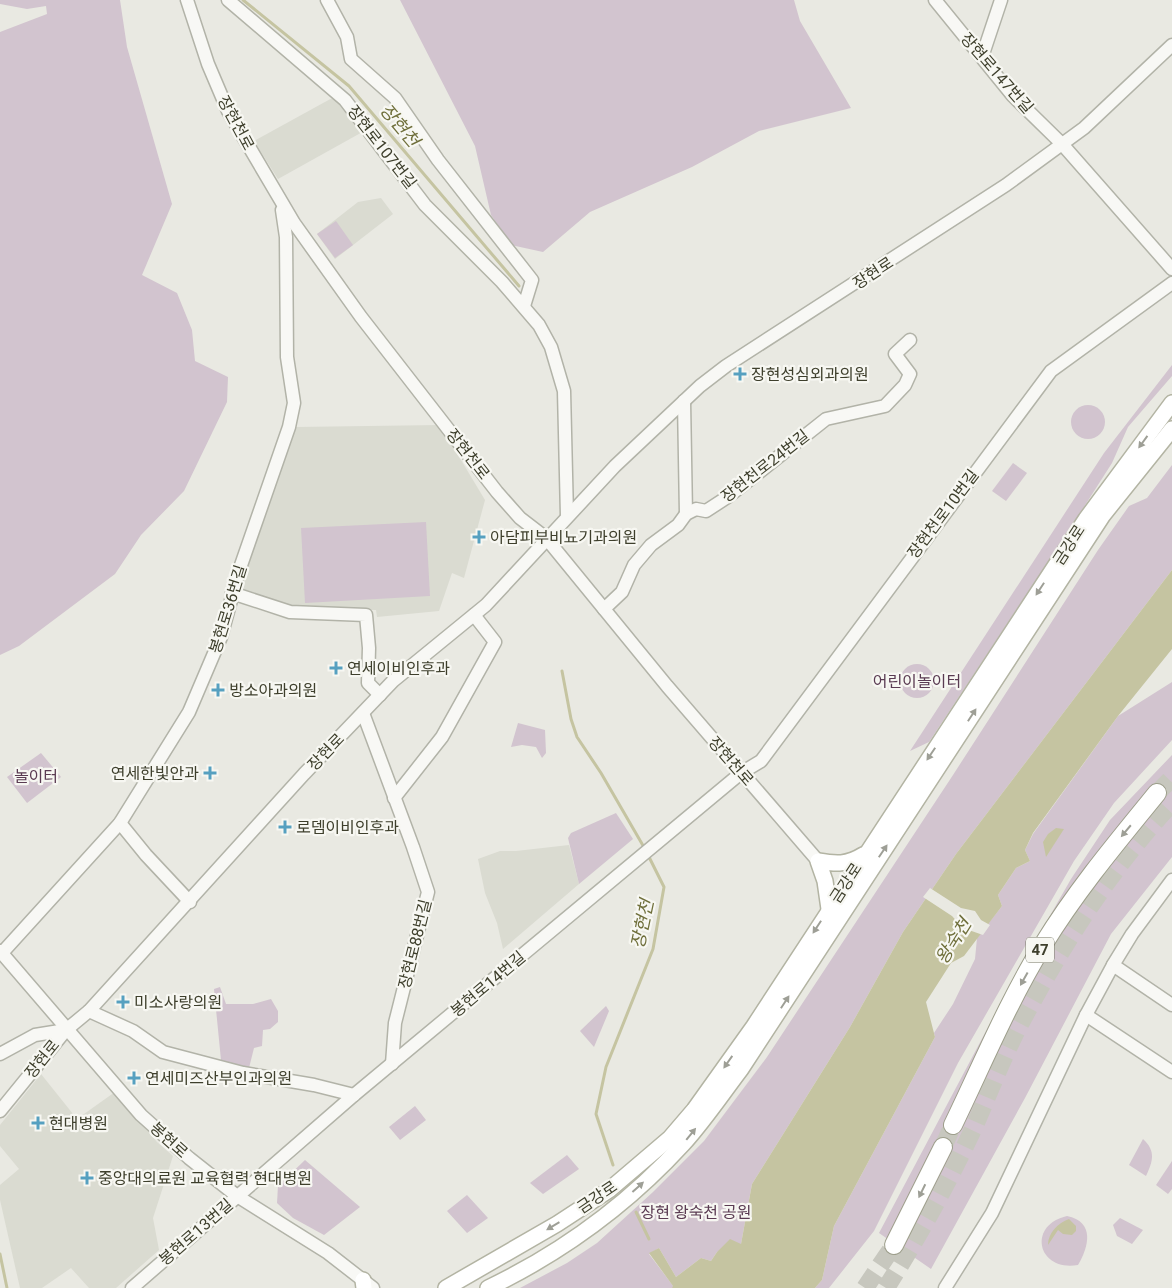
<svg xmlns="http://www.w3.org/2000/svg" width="1172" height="1288" font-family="Roboto,'Noto Sans KR',sans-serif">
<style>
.built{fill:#dadbd1}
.green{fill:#d2c4cf}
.water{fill:#c5c4a1}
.pier{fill:#e9e9e2}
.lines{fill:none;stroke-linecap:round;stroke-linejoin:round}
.stream{stroke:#c5c4a1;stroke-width:3}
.highway-tunnel{stroke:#c7c7be;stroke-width:18;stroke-dasharray:18 9;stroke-linecap:butt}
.minor-casing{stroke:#b2b3a8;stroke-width:15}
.major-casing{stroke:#b3b4a3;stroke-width:18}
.highway-casing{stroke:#9d9e8b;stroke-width:20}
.minor{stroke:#f8f8f5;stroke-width:12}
.major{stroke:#fff;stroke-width:15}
.highway{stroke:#fff;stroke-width:18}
.oneway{fill:#9e9f96}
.poi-dot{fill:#56a0c0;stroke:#f7f7f2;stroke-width:2}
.labels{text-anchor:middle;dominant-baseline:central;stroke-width:4.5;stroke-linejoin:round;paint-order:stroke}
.shield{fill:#f7f7f2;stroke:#767667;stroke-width:1}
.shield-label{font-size:15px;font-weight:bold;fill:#3e3f2c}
.street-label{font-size:16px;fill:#3e3f2c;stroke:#f7f7f2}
.poi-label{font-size:16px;fill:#3e3f2c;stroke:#f7f7f2;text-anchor:start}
.park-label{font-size:16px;fill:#5a3b52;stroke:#f7f7f2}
.water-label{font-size:18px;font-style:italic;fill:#6f6f3b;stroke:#f7f7f2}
</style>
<rect width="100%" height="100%" fill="#e9e9e2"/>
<!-- built -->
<g class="built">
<polygon points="334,97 366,130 278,179 254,141"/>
<polygon points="381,198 393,214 335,259 317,234 358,202"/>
<polygon points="440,425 485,500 464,578 452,573 439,611 377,617 376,610 289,609 246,596 239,586 296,427"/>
<polygon points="569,845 579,884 503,949 497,923 485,893 478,859 500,851 516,851"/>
<polygon points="41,1074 77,1119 115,1092 157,1142 173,1156 153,1218 159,1250 116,1288 89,1288 71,1268 42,1288 20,1288 0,1200 0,1185 19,1169 0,1146 0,1125"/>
</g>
<!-- green -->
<g class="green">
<polygon points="0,0 120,0 127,47 172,204 142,275 177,293 192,330 195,361 228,377 227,402 184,491 141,535 115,574 19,646 0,655 0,32 47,14 46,6 27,9 0,4"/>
<polygon points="400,0 794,0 800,21 851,108 759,131 692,167 590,212 543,252 511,245 491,215 475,146"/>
<polygon points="336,221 353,245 335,258 317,234"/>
<polygon points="1172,365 1172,376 1128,427 1112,463 1068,532 929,742 910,751 1104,453"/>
<circle cx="1088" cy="422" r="17"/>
<polygon points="1013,463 1027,473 1006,501 992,491"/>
<polygon points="1172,465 1172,570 956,854 903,932 850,1027 752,1184 741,1244 717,1252 711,1261 701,1258 676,1277 659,1248 649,1254 674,1287 672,1288 520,1288 567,1263 597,1243 653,1192 704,1141 767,1057 953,775 1098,550 1129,506 1147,498"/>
<polygon points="426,522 430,596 305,603 301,528"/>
<circle cx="917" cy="681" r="17"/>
<polygon points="1172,682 1172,740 1114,803 1074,861 958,1063 874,1231 829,1288 815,1288 822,1280 834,1226 935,1037 934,1033 953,1004 975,959 977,938 1002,906 998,895 1016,868 1030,861 1025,850 1033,834 1118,716"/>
<polygon points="518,723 545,730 546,753 542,758 536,747 522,745 511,747"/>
<polygon points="41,753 61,777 27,803 7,777"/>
<polygon points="1172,755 1172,857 1111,934 1025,1098 931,1269 879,1233 1012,982 1071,879 1110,820"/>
<polygon points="616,813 633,839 579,884 568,838 571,833"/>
<polygon points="220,987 226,1004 253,1004 271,999 278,1011 278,1022 270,1029 263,1030 262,1046 254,1048 249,1068 221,1060 214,989"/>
<polygon points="606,1006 609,1011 594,1047 580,1031"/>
<polygon points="415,1106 426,1120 400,1140 389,1127"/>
<path d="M1143 1139C1156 1151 1153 1161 1146 1176L1129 1165Z"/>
<polygon points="567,1155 579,1169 543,1194 530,1183"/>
<polygon points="305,1160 360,1207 324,1235 293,1218 277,1203 278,1186"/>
<polygon points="1172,1161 1172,1189 1168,1194 1156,1185"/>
<polygon points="467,1195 488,1218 467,1233 447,1211"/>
<path d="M1067 1216C1095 1222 1089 1246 1078 1265 1037 1272 1027 1225 1067 1216Z"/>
<polygon points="1120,1218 1143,1230 1132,1244 1117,1236 1113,1225"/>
</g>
<!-- water -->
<g class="water">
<polygon points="1172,570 1172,649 1118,716 1033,833 1025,850 1030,861 1016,868 998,895 1002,906 964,956 951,963 926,1002 935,1037 834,1226 822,1280 815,1288 672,1288 673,1286 649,1253 659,1248 676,1277 701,1258 711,1261 717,1252 730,1239 741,1244 752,1184 850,1027 903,932 956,854"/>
<polygon points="1056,828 1064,829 1046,857 1043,842 1048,834"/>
<path d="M1069 1219 1076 1226V1231L1072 1235 1063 1234 1058 1230 1048 1245C1048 1233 1058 1223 1069 1219Z"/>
</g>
<!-- pier -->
<polygon class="pier" points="930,888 961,908 975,911 981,920 990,925 983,935 963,928 952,916 923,897"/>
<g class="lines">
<!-- stream -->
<g class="stream">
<polyline points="243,0 349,86 519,286"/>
<polyline points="562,671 571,719 577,737 601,773 645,849"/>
<polyline points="613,1165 596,1114 606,1067 653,949 664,887 648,855"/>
<polyline points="636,1212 649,1239"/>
<polyline points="0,1254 7,1288"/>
</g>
<!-- highway-tunnel -->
<g class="highway-tunnel">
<polyline points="1157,793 1172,778"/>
<polyline points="943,1147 953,1125"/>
<polyline points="865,1288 894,1245"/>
<path d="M886 1288C919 1236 949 1181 975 1125 989 1093 1002 1059 1018 1028 1061 947 1109 870 1172 803"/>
</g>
<!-- minor casing -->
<g class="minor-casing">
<g id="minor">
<polyline points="187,0 208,64 228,111 294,223 361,317 497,492 520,518 546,538 667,686 818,861"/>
<polyline points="228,0 345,100 425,205 502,282 539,325 551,347 564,391 567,516"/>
<polyline points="327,0 347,37 351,59 395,98 438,160 532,280 524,306"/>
<polyline points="935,0 1013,96 1062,144 1172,269"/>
<polyline points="982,57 1001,0"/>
<polyline points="684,401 686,514"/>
<polyline points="232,593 290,612 366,615 369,648 368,683 380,695"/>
<polyline points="604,609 622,592 634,565 651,545 678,525 686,514 696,509 706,511 729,496 826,419 885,406 905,385 910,374 895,354 910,340"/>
<polyline points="363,713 413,847 428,892 395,1023 392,1064"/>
<polyline points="394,798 442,737 495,642 474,615"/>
<polyline points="120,823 146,855 190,902"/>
<polyline points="0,951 141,1115 189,1158 237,1196 328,1253 373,1288"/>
<polyline points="2,953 120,823 189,712 221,637 239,571 289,427 294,403 287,357 286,237 282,210"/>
<polyline points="1113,965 1172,1005"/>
<polyline points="89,1011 133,1031 163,1052 243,1073 314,1085 354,1095"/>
<polyline points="1086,1015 1172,1072"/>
<polyline points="0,1054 35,1035 66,1030"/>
<polyline points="0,1111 66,1030 89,1011 304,774 393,681 486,605 615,466 700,386 726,366 1006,185 1084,128 1172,45"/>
<polyline points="132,1288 354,1095 741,773 761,761 1051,371 1172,283"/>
<polyline points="945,1288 992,1213 1086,1015 1113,965 1132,934 1172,880"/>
</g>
</g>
<!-- major casing -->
<g class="major-casing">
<g id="major">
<path d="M829 909 825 881 818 861C836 864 847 865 863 855"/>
<polyline points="363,1280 364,1288"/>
<polyline points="446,1288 557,1224 609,1190 670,1138 694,1110 754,1026 1086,519 1172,403"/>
<path d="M488 1288C561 1253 628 1204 683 1144 704 1121 722 1094 741 1069L1103 515 1172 429"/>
</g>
</g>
<!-- highway casing -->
<g class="highway-casing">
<g id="highway">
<path d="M953 1125C982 1065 1008 1002 1043 945 1076 891 1117 842 1157 793"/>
<polyline points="894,1245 943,1147"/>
</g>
</g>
<!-- minor -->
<use href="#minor" class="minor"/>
<!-- major -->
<use href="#major" class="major"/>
<!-- highway -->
<use href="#highway" class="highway"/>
</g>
<!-- one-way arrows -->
<defs><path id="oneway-solid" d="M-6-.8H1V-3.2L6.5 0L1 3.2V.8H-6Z" transform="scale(1.25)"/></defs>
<g class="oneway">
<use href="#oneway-solid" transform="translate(1143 442) rotate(126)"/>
<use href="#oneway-solid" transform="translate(1040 589) rotate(123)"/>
<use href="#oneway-solid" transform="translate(972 715) rotate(-57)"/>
<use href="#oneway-solid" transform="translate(931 754) rotate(124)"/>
<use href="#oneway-solid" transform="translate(1126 831) rotate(130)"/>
<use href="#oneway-solid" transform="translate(883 851) rotate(-56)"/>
<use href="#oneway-solid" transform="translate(817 927) rotate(123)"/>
<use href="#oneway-solid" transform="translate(1024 979) rotate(119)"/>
<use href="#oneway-solid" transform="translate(785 1002) rotate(-57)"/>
<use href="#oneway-solid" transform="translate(728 1062) rotate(125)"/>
<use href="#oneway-solid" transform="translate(691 1134) rotate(-51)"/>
<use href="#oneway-solid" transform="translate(638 1187) rotate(-42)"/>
<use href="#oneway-solid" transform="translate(922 1191) rotate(116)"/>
<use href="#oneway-solid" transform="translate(553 1226) rotate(149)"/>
</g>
<!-- markers -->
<g class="poi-dot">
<path d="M737.5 366.5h5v5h5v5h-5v5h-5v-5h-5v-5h5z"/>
<path d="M476.5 529.5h5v5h5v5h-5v5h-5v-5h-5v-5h5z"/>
<path d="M333.5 660.5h5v5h5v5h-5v5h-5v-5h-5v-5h5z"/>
<path d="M215.5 682.5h5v5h5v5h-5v5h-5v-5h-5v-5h5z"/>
<path d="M207.5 765.5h5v5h5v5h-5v5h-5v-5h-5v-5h5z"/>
<path d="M282.5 819.5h5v5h5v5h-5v5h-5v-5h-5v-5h5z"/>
<path d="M120.5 994.5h5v5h5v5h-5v5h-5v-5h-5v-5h5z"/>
<path d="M131.5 1070.5h5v5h5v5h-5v5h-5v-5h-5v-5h5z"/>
<path d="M35.5 1115.5h5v5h5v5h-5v5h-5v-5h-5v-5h5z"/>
<path d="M84.5 1170.5h5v5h5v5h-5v5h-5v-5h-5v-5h5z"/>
</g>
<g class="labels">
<!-- shield labels -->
<rect class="shield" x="1026" y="937.5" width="28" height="25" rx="4"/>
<g class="shield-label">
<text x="1040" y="950">47</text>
</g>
<!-- street labels -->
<g class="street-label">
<text transform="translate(997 73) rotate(49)">장현로147번길</text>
<text transform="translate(236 123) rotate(62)">장현천로</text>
<text transform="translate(382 147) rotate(52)">장현로107번길</text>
<text transform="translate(873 273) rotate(-33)">장현로</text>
<text transform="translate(468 454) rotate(52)">장현천로</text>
<text transform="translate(765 466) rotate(-38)">장현천로24번길</text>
<text transform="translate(943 514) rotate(-53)">장현천로10번길</text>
<text transform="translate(1069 545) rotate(-57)">금강로</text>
<text transform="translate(228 609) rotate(-73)">봉현로36번길</text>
<text transform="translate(326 752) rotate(-46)">장현로</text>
<text transform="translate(731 761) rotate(49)">장현천로</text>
<text transform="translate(846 883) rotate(-57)">금강로</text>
<text transform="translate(415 944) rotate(-76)">장현로88번길</text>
<text transform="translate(488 984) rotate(-40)">봉현로14번길</text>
<text transform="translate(42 1059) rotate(-51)">장현로</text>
<text transform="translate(169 1140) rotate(42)">봉현로</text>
<text transform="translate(597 1197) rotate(-34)">금강로</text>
<text transform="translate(196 1232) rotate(-41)">봉현로13번길</text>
</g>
<!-- poi labels -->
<g class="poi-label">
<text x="751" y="374">장현성심외과의원</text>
<text x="490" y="537">아담피부비뇨기과의원</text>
<text x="347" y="668">연세이비인후과</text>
<text x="229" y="690">방소아과의원</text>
<text x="199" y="773" text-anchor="end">연세한빛안과</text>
<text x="296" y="827">로뎀이비인후과</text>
<text x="134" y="1002">미소사랑의원</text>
<text x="145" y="1078">연세미즈산부인과의원</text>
<text x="49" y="1123">현대병원</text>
<text x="98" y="1178">중앙대의료원 교육협력 현대병원</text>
</g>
<!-- park labels -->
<g class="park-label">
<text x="917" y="681">어린이놀이터</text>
<text x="36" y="776">놀이터</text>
<text x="696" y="1212">장현 왕숙천 공원</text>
</g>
<!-- water labels -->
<g class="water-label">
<text transform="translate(400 125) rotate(50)">장현천</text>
<text transform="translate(642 924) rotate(-78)">장현천</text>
<text transform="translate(953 941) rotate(-58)">왕숙천</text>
</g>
</g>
</svg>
